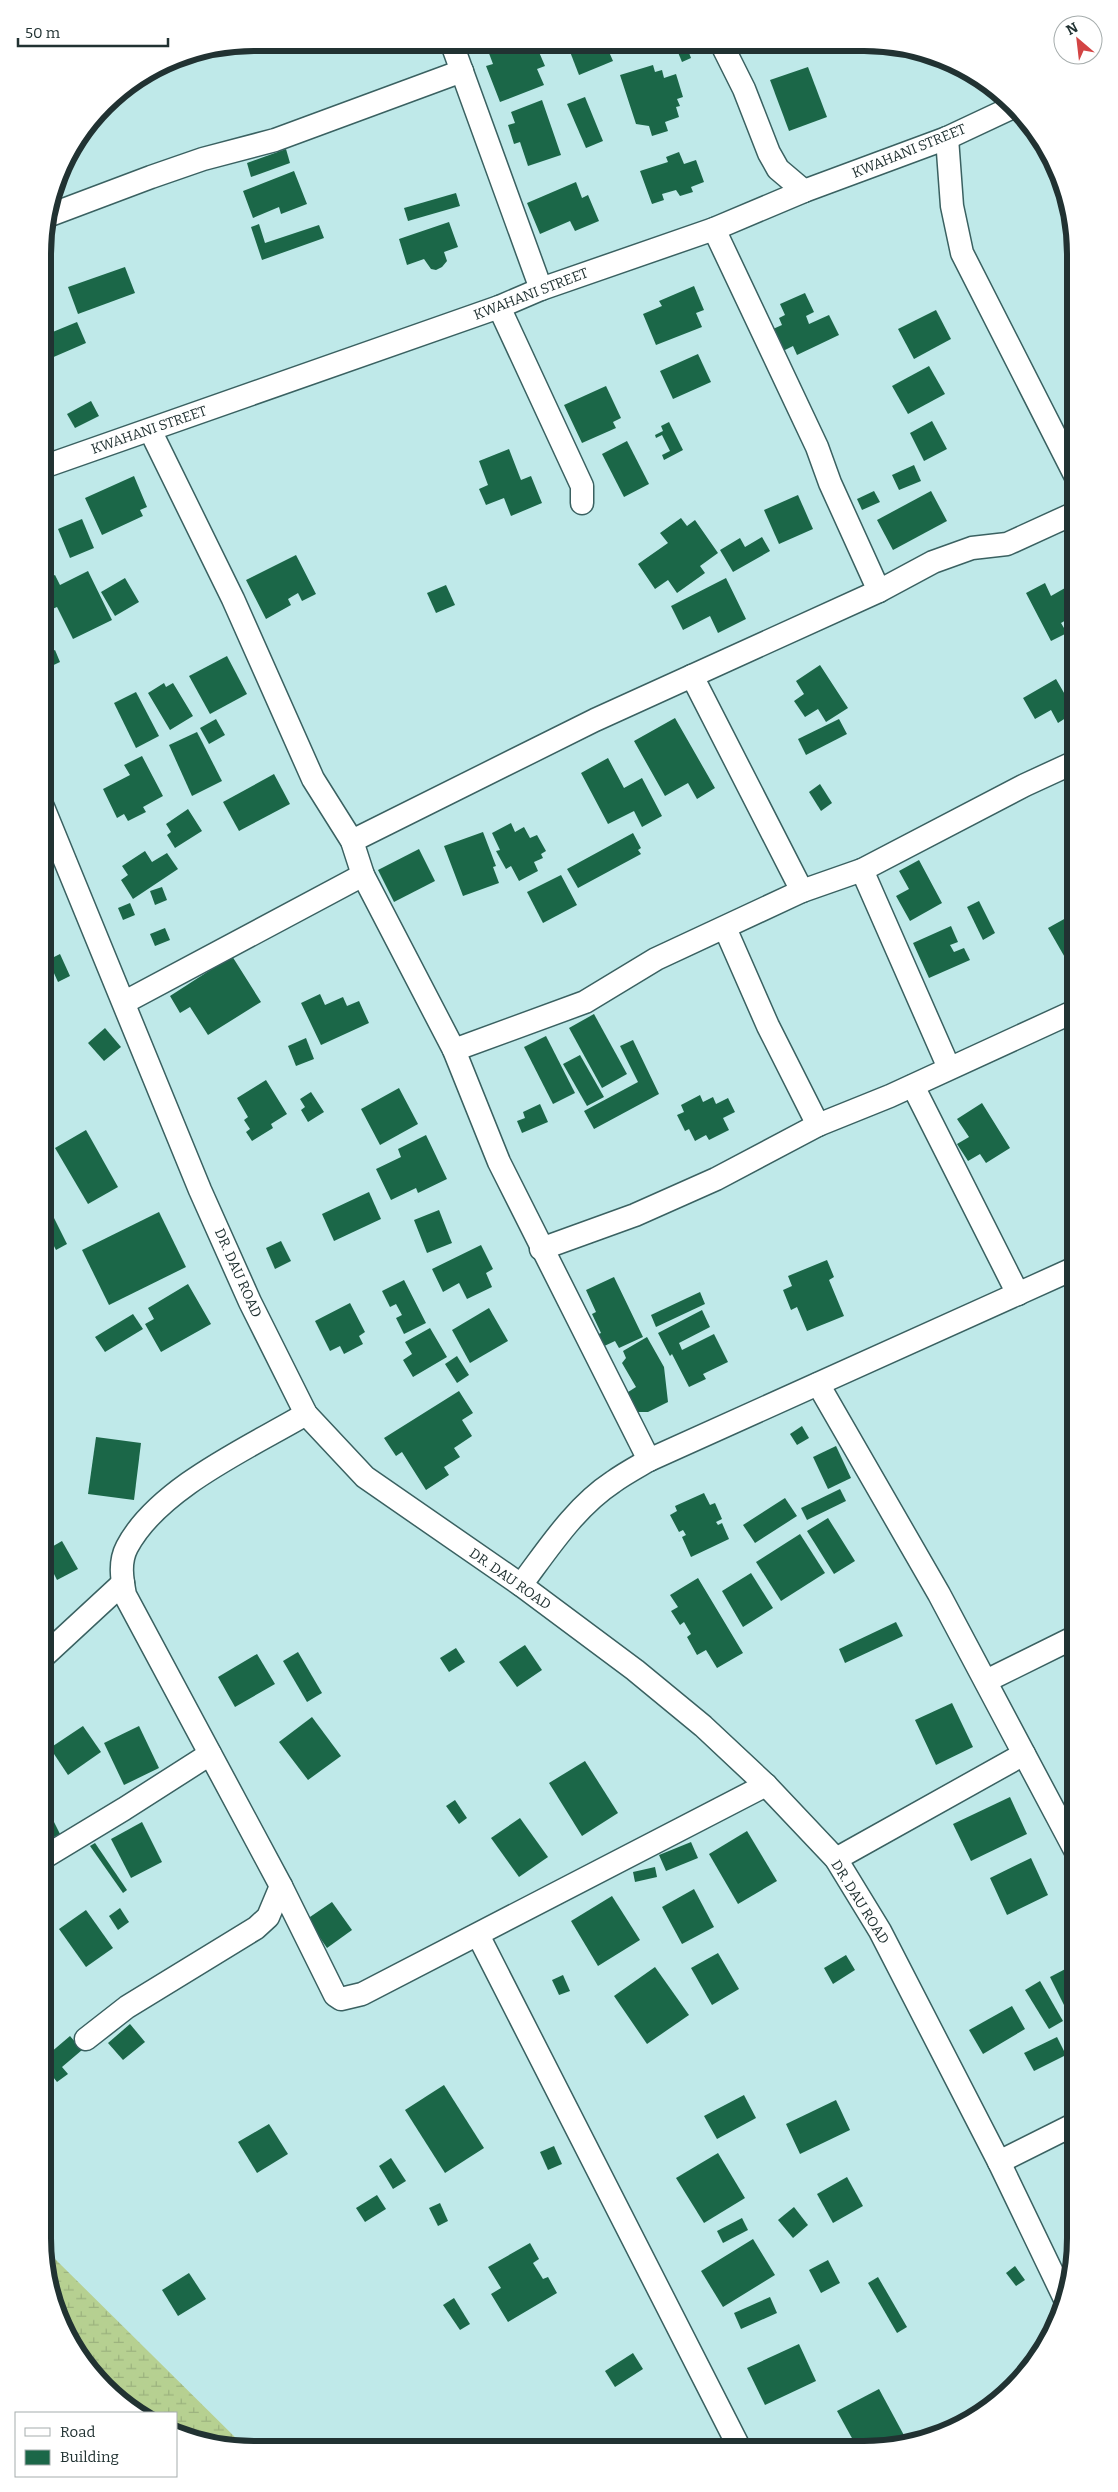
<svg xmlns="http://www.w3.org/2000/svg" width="1118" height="2492" font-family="Bitter,serif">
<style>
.wetland{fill:url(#wetland-marsh)}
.building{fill:#1b6748}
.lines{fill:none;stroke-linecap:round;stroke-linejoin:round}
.minor-casing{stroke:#3a6161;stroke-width:25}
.minor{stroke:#fff;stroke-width:22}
.labels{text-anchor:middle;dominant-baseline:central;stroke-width:5;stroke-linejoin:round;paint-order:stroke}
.street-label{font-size:14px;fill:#213232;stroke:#fff}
.rim{fill:none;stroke:#213232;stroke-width:6}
</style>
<defs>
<pattern id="wetland-marsh" width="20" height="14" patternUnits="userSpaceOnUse" patternTransform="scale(1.25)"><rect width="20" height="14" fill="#b6d091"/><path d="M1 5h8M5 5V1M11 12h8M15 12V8" fill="none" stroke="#9cb37e"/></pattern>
</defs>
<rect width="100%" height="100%" fill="#bfe9e9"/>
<!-- wetland -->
<polygon class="wetland" points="43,2245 55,2259 244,2446 213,2445 176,2433 176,2413 139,2413 114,2397 71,2344 50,2293"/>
<!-- building -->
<g class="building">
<polygon points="498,44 546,44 548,49 539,52 545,66 537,69 544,85 500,102 486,66 493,64 487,48"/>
<polygon points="567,44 606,45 613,61 579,75"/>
<polygon points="607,45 647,45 624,54 622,50 611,54"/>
<polygon points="675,45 686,45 691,58 682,62"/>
<polygon points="653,65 655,72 662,70 664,78 676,74 683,97 677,99 680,106 676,107 679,117 665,122 668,131 652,136 649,126 636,124 620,75"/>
<polygon points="808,67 827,117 789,131 770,80"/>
<polygon points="585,97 603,141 586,148 567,104"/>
<polygon points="542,100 561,155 528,166 520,142 514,144 508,125 515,123 511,112"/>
<polygon points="286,149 290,163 251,177 247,163"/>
<polygon points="679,152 684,164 696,160 704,182 691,187 693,192 680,196 676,190 662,194 664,200 652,204 640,171 668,162 666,157"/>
<polygon points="294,171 307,204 281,214 279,207 253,218 243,191"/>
<polygon points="576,182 582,198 588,195 599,221 575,231 570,221 540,234 527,203"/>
<polygon points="456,193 460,206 408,221 404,208"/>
<polygon points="449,222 458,247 444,252 447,261 442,267 436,270 431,269 424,259 407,265 399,239"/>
<polygon points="259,224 265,243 319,225 324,238 262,260 251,227"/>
<polygon points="125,267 135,293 78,314 68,287"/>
<polygon points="694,286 704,310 696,313 702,327 656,345 643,314 662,306 659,301"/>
<polygon points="805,293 814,312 806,316 809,324 829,315 839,335 797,355 793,346 783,351 773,329 782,325 779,318 785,315 780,304"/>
<polygon points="49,308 54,321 43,325 43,310"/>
<polygon points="936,310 951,339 914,359 898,329"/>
<polygon points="77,322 86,343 49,359 43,343 43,336"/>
<polygon points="698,354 711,382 673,399 660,371"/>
<polygon points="929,366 945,394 908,414 892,386"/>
<polygon points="606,386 621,418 613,422 616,428 582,443 564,405"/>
<polygon points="91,401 99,416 75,428 67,414"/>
<polygon points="932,421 947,449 924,461 910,433"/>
<polygon points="669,422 683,450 664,460 662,455 670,451 662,435 656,438 655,435 663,431 661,426"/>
<polygon points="627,441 649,484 624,497 602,454"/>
<polygon points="509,449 521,480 531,476 542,503 511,516 504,498 486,505 479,489 488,485 479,461"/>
<polygon points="914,465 921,481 899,490 892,475"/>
<polygon points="134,476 147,507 140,510 143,516 102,535 85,498"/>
<polygon points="874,491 880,502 862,510 857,499"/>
<polygon points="931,491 947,521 893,550 877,520"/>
<polygon points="798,495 813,529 779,544 764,510"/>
<polygon points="681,518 687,526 695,520 718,553 700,566 705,573 677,593 668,580 655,589 638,564 668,543 660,533"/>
<polygon points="82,519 94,548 70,558 58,529"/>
<polygon points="762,537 770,551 733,572 720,550 740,538 745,547"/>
<polygon points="296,555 316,594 302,601 298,593 288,599 291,605 266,619 246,580"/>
<polygon points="88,571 112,620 73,639 57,607 43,613 48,623 43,626 43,581 55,575 60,585"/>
<polygon points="125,578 139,602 115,616 101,592"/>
<polygon points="726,578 746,619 718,633 710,616 683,630 671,606"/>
<polygon points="1045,583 1051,596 1065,588 1075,609 1075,615 1061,623 1067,633 1051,641 1026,593"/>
<polygon points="446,585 455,605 436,613 427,593"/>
<polygon points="55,650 60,662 43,670 43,656"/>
<polygon points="227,656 247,694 210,714 189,676"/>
<polygon points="820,665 848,708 826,722 818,709 805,717 794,701 804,694 796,681"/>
<polygon points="1056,679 1075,712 1058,723 1051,710 1035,719 1023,698"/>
<polygon points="164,683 166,687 173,683 193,716 170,730 148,693"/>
<polygon points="136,692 159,736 136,748 114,703"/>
<polygon points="675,718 715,788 697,799 688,783 665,796 634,741"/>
<polygon points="216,719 225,735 209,744 200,728"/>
<polygon points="839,719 847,734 806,755 798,739"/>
<polygon points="197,732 222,781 192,796 169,745"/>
<polygon points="142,756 163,796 143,807 146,812 128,821 124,814 117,818 103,789 130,775 124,765"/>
<polygon points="608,758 624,788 642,778 662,816 642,827 634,811 608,824 581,773"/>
<polygon points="274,774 290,804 239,831 223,802"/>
<polygon points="820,784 832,803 821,811 809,792"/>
<polygon points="188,809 202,831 175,848 167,835 171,832 166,824"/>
<polygon points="511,823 515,832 524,827 530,838 537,835 546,851 541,854 543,858 534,862 538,871 519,881 511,866 506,869 496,851 500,850 492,833"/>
<polygon points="483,832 496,866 493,867 499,883 463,896 444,846"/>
<polygon points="633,833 641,848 638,850 641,854 578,888 567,869"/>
<polygon points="419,849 435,881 394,902 378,870"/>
<polygon points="145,851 152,862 167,853 178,869 133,899 121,880 128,875 122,866"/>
<polygon points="919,860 942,903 910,921 896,896 909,889 899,871"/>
<polygon points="561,875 577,905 543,923 527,892"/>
<polygon points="162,887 167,900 155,905 150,891"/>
<polygon points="979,901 995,933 983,940 967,907"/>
<polygon points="130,903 135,915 123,920 118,908"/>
<polygon points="1075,913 1075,956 1067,961 1048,928"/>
<polygon points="951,926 958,942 950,945 954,952 964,948 970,960 929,978 913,943"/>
<polygon points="165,928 170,940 155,946 150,934"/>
<polygon points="60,954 70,976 58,982 48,960"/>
<polygon points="232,956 261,1002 208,1035 190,1007 180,1013 170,996"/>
<polygon points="320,994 325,1005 343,997 347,1006 359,1001 369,1023 321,1045 301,1003"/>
<polygon points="594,1014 627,1074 602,1088 569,1028"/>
<polygon points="105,1028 121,1047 104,1061 88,1043"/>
<polygon points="546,1036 575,1093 553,1104 524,1047"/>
<polygon points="306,1038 314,1059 296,1066 288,1046"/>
<polygon points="633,1040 659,1094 594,1129 584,1111 638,1082 620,1046"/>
<polygon points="580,1055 604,1097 587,1106 563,1064"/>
<polygon points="266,1080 287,1114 271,1124 273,1128 252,1141 246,1132 250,1129 244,1120 248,1117 237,1098"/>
<polygon points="399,1088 418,1124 380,1145 361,1109"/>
<polygon points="311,1092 324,1112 308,1122 301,1110 305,1107 300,1099"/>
<polygon points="700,1095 703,1102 713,1097 716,1104 728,1098 735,1112 723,1118 729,1130 709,1140 706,1135 695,1141 689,1129 685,1131 677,1115 684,1112 681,1105"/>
<polygon points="982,1103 1010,1148 986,1163 980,1154 968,1161 957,1144 969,1137 957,1119"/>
<polygon points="540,1104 548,1122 522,1133 517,1121 525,1118 523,1112"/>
<polygon points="86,1130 118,1187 88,1204 55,1148"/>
<polygon points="426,1135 447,1179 418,1193 416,1188 391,1200 376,1169 401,1157 398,1149"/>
<polygon points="369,1192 381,1219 334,1241 322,1214"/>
<polygon points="439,1210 452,1243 427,1253 414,1220"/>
<polygon points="159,1212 186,1267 109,1305 82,1250"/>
<polygon points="54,1218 67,1244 56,1250 43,1225"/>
<polygon points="281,1241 291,1261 275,1269 266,1248"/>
<polygon points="481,1245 493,1269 486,1273 492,1287 467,1299 459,1283 443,1292 432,1269"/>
<polygon points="827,1260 834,1277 829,1280 844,1316 807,1331 797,1307 791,1310 783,1290 792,1286 788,1276"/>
<polygon points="614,1277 643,1337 619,1348 615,1341 598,1349 592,1337 601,1333 592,1314 596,1312 586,1290"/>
<polygon points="404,1280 426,1323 404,1334 396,1318 402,1315 396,1304 390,1307 382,1291"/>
<polygon points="188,1284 211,1324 161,1352 145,1324 154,1319 148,1308"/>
<polygon points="700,1292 705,1304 656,1327 651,1315"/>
<polygon points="350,1303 365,1332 359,1336 363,1344 344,1354 340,1346 330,1351 315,1321"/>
<polygon points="489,1308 508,1341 470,1363 452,1330"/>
<polygon points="702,1310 710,1327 679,1343 682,1350 714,1334 728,1362 703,1374 706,1379 689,1387 672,1354 670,1356 658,1333"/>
<polygon points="133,1314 143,1329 105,1352 95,1337"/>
<polygon points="430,1328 447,1357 413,1377 403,1360 412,1354 405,1342"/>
<polygon points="647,1337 664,1367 668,1402 648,1412 636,1412 625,1394 636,1387 622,1363 626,1358 623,1351"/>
<polygon points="457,1356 469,1375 457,1383 445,1364"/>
<polygon points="459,1391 473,1413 462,1420 472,1436 454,1448 460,1457 444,1467 449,1475 426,1490 402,1452 396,1456 384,1438"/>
<polygon points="802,1426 809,1438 797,1445 790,1434"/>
<polygon points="96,1437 141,1443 134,1500 88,1494"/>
<polygon points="836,1446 851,1478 828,1489 813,1457"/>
<polygon points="840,1489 846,1501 807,1520 801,1508"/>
<polygon points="704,1493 710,1505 715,1503 722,1519 716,1522 718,1525 722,1523 729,1539 691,1557 682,1537 686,1535 683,1530 679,1532 670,1515 677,1511 675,1506"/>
<polygon points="785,1498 797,1516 755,1543 743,1525"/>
<polygon points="828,1518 855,1561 834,1574 807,1531"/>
<polygon points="800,1534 825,1573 781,1601 756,1562"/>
<polygon points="62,1541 78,1569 57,1580 43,1552"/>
<polygon points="751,1573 773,1608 743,1627 722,1591"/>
<polygon points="698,1578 743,1653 717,1668 706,1650 697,1655 687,1637 691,1634 684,1622 680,1625 671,1611 678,1607 670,1595"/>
<polygon points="896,1622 903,1636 845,1663 839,1649"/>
<polygon points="525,1645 542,1670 517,1687 499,1662"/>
<polygon points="456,1648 465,1662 449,1672 440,1658"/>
<polygon points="298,1652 322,1693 307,1702 283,1661"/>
<polygon points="257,1654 275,1684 235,1707 218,1677"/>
<polygon points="952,1703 973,1747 936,1765 915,1720"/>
<polygon points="312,1717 341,1756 308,1780 279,1742"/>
<polygon points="83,1726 101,1752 68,1775 50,1748"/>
<polygon points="139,1726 159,1768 124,1785 104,1743"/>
<polygon points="585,1761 618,1813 582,1836 549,1783"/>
<polygon points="1010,1797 1027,1834 971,1861 953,1824"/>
<polygon points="455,1800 467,1818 459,1824 446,1806"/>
<polygon points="52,1818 60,1834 44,1842 43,1822"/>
<polygon points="520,1818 548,1857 519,1877 491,1838"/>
<polygon points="142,1822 162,1862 131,1878 111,1839"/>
<polygon points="747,1831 777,1881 738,1904 709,1854"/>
<polygon points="691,1842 698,1858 666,1871 659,1855"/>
<polygon points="95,1843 127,1890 123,1893 90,1846"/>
<polygon points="1031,1858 1048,1895 1007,1915 990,1878"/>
<polygon points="655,1867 657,1877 635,1882 633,1872"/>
<polygon points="694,1889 714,1927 682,1944 662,1907"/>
<polygon points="612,1896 640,1940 598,1966 571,1921"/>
<polygon points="332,1902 352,1930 327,1948 307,1919"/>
<polygon points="120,1908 129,1922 118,1930 109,1916"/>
<polygon points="86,1910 113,1948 86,1967 59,1929"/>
<polygon points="718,1953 739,1989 712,2005 691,1968"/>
<polygon points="846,1955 855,1970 833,1984 824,1968"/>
<polygon points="1075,1964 1075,2027 1050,1977"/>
<polygon points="655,1967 689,2015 647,2044 614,1996"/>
<polygon points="563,1975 570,1991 559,1995 552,1980"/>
<polygon points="1040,1981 1063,2021 1049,2029 1025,1990"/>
<polygon points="1012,2006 1025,2029 983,2054 969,2030"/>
<polygon points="130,2024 145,2042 123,2060 108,2043"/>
<polygon points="70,2036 82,2050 62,2067 68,2074 57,2082 43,2064 43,2059"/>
<polygon points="1057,2037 1066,2055 1034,2071 1024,2053"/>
<polygon points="444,2085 484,2148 445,2173 405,2110"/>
<polygon points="744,2095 756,2118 717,2139 704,2116"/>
<polygon points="836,2100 850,2130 800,2154 786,2124"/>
<polygon points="269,2124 288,2154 257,2173 238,2142"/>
<polygon points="554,2146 562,2164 548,2170 540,2152"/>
<polygon points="718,2153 745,2198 704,2223 676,2178"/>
<polygon points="391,2158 406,2181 393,2189 379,2166"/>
<polygon points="847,2177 863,2206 833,2223 817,2194"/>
<polygon points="377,2195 386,2209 365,2222 356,2208"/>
<polygon points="440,2203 448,2221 438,2226 429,2208"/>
<polygon points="794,2207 808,2225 793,2238 778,2220"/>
<polygon points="742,2218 748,2230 723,2243 717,2231"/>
<polygon points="753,2239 775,2275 723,2307 701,2271"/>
<polygon points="530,2243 539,2259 533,2263 543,2279 548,2277 557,2293 508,2322 491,2294 501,2288 488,2267"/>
<polygon points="828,2260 840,2283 821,2293 809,2270"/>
<polygon points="1015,2266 1025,2280 1016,2286 1006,2273"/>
<polygon points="189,2273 206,2299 178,2316 162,2290"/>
<polygon points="878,2277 907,2327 897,2333 868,2283"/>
<polygon points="770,2297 777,2313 741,2329 734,2313"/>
<polygon points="454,2298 470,2324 460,2330 443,2305"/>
<polygon points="799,2344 816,2381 765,2405 747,2368"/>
<polygon points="633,2353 643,2369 615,2387 605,2371"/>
<polygon points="879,2389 906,2439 895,2445 858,2449 837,2411"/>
</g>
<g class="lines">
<!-- minor casing -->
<g class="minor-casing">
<g id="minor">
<polyline points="452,44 541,289"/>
<polyline points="722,45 744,89 769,153 778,169 804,191"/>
<polyline points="947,138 952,206 962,253 1075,475"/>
<polyline points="50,215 151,177 203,159 275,140 462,71"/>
<polyline points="714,229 817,447 830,483 879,591"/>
<polyline points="499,307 582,486 582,503"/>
<polyline points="150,430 233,599 313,779 352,841 363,875 454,1050 499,1162 649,1460"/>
<polyline points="43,467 499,307 541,289 714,229 804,191 947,138 1013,107"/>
<polyline points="692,676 802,891"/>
<polyline points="43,807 200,1190 250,1302 306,1414 365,1477 521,1585 635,1670 703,1726 766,1785 836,1859 880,1931 999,2162 1064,2297"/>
<polyline points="352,841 595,720 879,591 933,562 972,548 1007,544 1075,513"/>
<polyline points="862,870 949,1068"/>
<polyline points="725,928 768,1026 818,1125"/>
<polyline points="125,1002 363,875"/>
<polyline points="454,1050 585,1002 656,959 802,891 862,870 1025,785 1075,762"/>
<polyline points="913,1086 1018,1294"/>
<polyline points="541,1249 635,1215 716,1179 818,1125 890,1096 1075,1011"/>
<polyline points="818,1384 939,1594 1075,1850"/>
<path d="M306 1414C250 1447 158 1488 127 1547 119 1562 122 1579 125 1595L281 1886 335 1995 341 1999 362 1994 766 1785"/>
<path d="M521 1585C548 1549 575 1507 613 1482 624 1474 637 1467 649 1460L1075 1268"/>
<polyline points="43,1657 123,1583"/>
<polyline points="986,1681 1075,1637"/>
<polyline points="43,1858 124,1809 210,1754"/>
<polyline points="836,1859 1024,1754"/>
<polyline points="478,1935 740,2449"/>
<polyline points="86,2039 127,2007 256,1928 268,1917 281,1886"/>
<polyline points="999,2162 1075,2124"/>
</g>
</g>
<!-- minor -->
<use href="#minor" class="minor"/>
</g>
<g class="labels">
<!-- street labels -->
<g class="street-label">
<text transform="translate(909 151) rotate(-22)">KWAHANI STREET</text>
<text transform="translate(531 294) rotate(-21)">KWAHANI STREET</text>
<text transform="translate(149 430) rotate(-19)">KWAHANI STREET</text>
<text transform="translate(238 1273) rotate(66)">DR. DAU ROAD</text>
<text transform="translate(510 1579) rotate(35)">DR. DAU ROAD</text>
<text transform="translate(860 1902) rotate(58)">DR. DAU ROAD</text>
</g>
</g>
<!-- crop -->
<path d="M0 0H1118V2492H0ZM254 51H864A203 203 0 0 1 1067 254V2238A203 203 0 0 1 864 2441H254A203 203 0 0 1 51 2238V254A203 203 0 0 1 254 51Z" fill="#fff" fill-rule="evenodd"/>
<path class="rim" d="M254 51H864A203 203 0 0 1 1067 254V2238A203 203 0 0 1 864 2441H254A203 203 0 0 1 51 2238V254A203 203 0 0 1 254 51Z"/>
<!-- legend -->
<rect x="15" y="2412" width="162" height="65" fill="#ffffff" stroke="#a6adad"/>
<rect x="25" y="2428" width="25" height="8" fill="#ffffff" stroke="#a6adad"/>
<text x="60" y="2437" font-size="15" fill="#213232">Road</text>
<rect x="25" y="2450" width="25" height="15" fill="#1b6748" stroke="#a6adad"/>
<text x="60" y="2462" font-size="15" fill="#213232">Building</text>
<!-- north arrow -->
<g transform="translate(1078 40) rotate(332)"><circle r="24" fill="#ffffff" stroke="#a6adad"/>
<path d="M0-4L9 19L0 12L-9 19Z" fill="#d34444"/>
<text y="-8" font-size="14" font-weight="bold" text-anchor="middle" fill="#213232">N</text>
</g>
<!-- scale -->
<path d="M18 38v8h150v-8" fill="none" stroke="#213232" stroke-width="2.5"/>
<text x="25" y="38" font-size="15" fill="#213232" stroke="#ffffff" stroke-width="4" paint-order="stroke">50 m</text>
</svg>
